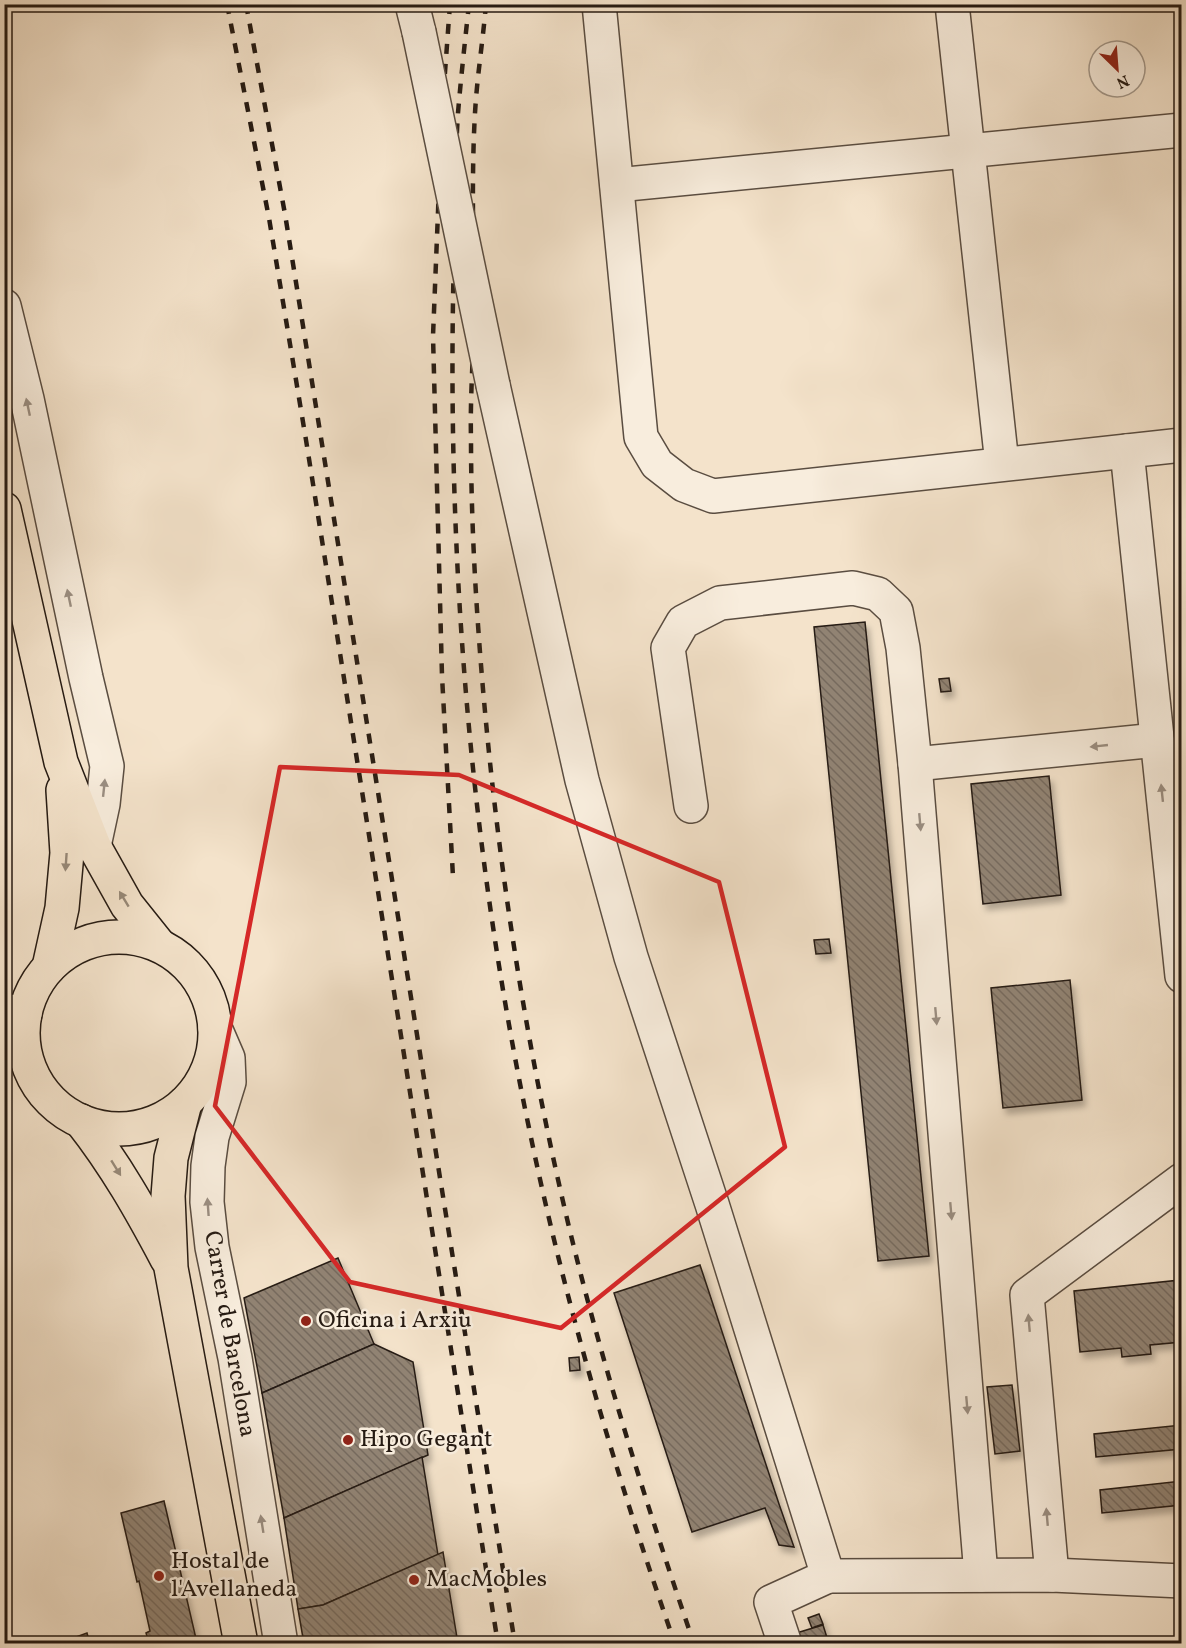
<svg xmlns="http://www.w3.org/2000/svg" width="1186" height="1648" font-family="Vollkorn,serif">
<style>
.building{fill:url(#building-back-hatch);stroke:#261b13;stroke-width:1.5;filter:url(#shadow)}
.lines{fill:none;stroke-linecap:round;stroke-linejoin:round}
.minor-casing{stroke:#5a4d41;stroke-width:36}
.major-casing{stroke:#261b13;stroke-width:36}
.minor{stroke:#f8eddd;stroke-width:33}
.major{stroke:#f4e3cb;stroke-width:33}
.rail{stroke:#261b13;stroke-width:4.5;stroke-dasharray:10 10;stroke-linecap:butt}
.minor-bridge-casing{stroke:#5a4d41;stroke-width:36;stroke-linecap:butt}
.minor-bridge{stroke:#f8eddd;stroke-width:33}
.oneway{fill:#9a8e82}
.oneway2{fill:#978978}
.marked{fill:none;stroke:#d62828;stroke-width:4.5;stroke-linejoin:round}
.poi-dot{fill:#8f2418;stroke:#f8eddd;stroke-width:2}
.labels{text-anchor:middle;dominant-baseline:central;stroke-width:5;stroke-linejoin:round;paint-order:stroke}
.poi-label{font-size:24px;fill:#261b13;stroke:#f8eddd;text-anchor:start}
.street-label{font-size:24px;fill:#261b13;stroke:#f8eddd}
</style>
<defs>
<pattern id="building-back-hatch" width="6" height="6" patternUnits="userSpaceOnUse" patternTransform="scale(1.5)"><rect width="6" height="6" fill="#918373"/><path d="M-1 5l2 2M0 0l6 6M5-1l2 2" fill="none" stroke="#766a5d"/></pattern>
<filter id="shadow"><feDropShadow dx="3.5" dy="6" stdDeviation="3" flood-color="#0004"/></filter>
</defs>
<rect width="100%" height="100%" fill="#f4e3cb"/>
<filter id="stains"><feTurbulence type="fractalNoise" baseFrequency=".00333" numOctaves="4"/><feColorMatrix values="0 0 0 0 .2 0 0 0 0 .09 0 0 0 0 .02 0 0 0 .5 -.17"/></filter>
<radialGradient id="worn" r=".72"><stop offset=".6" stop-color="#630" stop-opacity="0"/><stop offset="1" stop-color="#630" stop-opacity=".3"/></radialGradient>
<!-- building -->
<g class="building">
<polygon points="1175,488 1182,488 1182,547"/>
<polygon points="865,622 929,1256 878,1261 814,627"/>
<polygon points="949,678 951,691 941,692 939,679"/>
<polygon points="1049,776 1061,895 983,904 971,784"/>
<polygon points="829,939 831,953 816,954 814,940"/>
<polygon points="1070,980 1082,1100 1003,1108 991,988"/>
<polygon points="338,1258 374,1344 262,1393 244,1298"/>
<polygon points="700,1265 779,1504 794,1547 779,1545 765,1508 692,1532 614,1293"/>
<polygon points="1180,1275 1182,1275 1182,1342 1150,1345 1151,1354 1122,1357 1121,1348 1080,1352 1074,1291 1180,1280"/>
<polygon points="374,1344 413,1362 428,1455 284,1518 262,1393"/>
<polygon points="579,1357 580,1370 570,1371 569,1358"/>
<polygon points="1012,1385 1020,1451 995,1454 987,1387"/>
<polygon points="1182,1425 1182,1449 1096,1457 1094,1434"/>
<polygon points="422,1457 438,1555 323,1605 298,1609 284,1518"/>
<polygon points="1182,1481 1182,1505 1102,1513 1100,1490"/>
<polygon points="164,1501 197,1643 207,1639 208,1644 146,1644 149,1643 146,1633 150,1631 139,1581 137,1582 121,1513"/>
<polygon points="443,1552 458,1644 304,1644 298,1609 323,1605"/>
<polygon points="819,1614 823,1624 812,1628 808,1618"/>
<polygon points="823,1625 829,1644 796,1644 793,1634"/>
<polygon points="87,1633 90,1644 57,1644"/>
</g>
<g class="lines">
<!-- minor casing -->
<g class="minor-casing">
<g id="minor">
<polyline points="412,4 419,32"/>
<polyline points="599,4 641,437 657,464 684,485 713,496 1182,445"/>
<polyline points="952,4 1002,464"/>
<polyline points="617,185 1182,130"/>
<polyline points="4,306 27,399 86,678 107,766 103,804 94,846"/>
<polyline points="493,385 582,780 631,957 712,1204 828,1576 771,1602 785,1644"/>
<polyline points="1127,451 1182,976"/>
<polyline points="915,764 1157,740"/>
<polyline points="691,806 668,648 683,622 720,603 853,588 878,594 896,611 903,648 915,764 981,1575"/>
<polyline points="4,1010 25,1014"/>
<polyline points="215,1028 228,1058 229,1082 212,1137 208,1166 207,1202 212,1247 235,1358 281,1644"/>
<polyline points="1052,1575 1027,1295 1182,1180"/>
<polyline points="828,1576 1052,1575 1182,1581"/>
</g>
</g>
<!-- major casing -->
<g class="major-casing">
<g id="major">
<polyline points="4,509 61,762 94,846 127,905 159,945"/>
<circle cx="119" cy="1033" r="96"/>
<polyline points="49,967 62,908 67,853 63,790"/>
<polyline points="185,1103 171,1158 168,1196 171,1268 241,1644"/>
<path d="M81 1121C115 1164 141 1210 167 1259"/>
</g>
</g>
<!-- minor -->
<use href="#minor" class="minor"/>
<!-- major -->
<use href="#major" class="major"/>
<!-- rail -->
<g class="rail">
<polyline points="227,4 269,218 306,440 498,1644"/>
<polyline points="246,4 285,214 515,1644"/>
<polyline points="450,4 442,113 433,336 442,676 453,877"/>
<path d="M469 4C465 41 461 77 458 113 455 160 455 208 454 255 446 547 469 842 529 1128 565 1303 616 1475 675 1644"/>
<path d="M486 4C483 40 477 77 475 113 471 182 474 252 474 322 473 361 470 400 471 439 471 514 475 590 481 665 496 853 525 1043 569 1227 603 1368 647 1506 694 1644"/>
</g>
<!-- minor-bridge casing -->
<g class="minor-bridge-casing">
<polyline id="minor-bridge" points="419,32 493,385"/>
</g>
<!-- minor-bridge -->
<use href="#minor-bridge" class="minor-bridge"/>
</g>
<!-- one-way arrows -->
<defs><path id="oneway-solid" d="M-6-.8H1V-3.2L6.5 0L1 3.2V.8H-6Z" transform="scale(1.5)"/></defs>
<g class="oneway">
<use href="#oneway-solid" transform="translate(28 407) rotate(-102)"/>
<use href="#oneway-solid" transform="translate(69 598) rotate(-102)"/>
<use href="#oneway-solid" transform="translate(1099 746) rotate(174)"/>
<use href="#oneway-solid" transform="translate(104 788) rotate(-84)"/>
<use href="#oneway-solid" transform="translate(1162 793) rotate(-96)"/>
<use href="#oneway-solid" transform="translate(920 822) rotate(85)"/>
<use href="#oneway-solid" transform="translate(936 1016) rotate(85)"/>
<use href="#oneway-solid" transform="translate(208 1207) rotate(-94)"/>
<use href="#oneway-solid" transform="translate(951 1211) rotate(85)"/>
<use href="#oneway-solid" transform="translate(1029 1323) rotate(-95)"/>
<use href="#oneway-solid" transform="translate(967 1405) rotate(85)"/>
<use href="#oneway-solid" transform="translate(1047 1517) rotate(-95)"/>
<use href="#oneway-solid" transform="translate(262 1524) rotate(-99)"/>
</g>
<g class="oneway2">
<use href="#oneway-solid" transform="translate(66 862) rotate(94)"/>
<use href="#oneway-solid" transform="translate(124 899) rotate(-121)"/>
<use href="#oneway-solid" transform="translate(116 1168) rotate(58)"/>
</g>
<!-- marked area -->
<path class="marked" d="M280 767 459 775 719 882 785 1147 561 1328 350 1282 215 1106Z"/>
<!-- markers -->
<g class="poi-dot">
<circle cx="306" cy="1321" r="6"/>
<circle cx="348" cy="1440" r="6"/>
<circle cx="159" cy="1576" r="6"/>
<circle cx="414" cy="1580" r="6"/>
</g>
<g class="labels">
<!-- poi labels -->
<g class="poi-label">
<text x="318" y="1321">Oficina i Arxiu</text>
<text x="360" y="1440">Hipo Gegant</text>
<text x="171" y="1562">Hostal de<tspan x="171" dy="28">l'Avellaneda</tspan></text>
<text x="426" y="1580">MacMobles</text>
</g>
<!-- street labels -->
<g class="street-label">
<text transform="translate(229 1334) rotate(80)">Carrer de Barcelona</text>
</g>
</g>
<!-- margin -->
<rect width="1186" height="1648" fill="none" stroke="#f4e3cb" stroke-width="24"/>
<rect x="6" y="6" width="1174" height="1636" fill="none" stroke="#261b13" stroke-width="3"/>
<rect x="12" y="12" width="1162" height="1624" fill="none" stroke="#261b13" stroke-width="1.5"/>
<!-- north arrow -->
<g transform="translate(1117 69) rotate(155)"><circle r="28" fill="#f8eddd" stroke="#a4998c" stroke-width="1.5"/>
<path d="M0-4.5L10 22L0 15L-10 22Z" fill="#8f2418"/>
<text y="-9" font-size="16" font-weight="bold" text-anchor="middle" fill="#261b13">N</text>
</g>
<rect width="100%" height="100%" filter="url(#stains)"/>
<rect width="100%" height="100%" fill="url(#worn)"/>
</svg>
